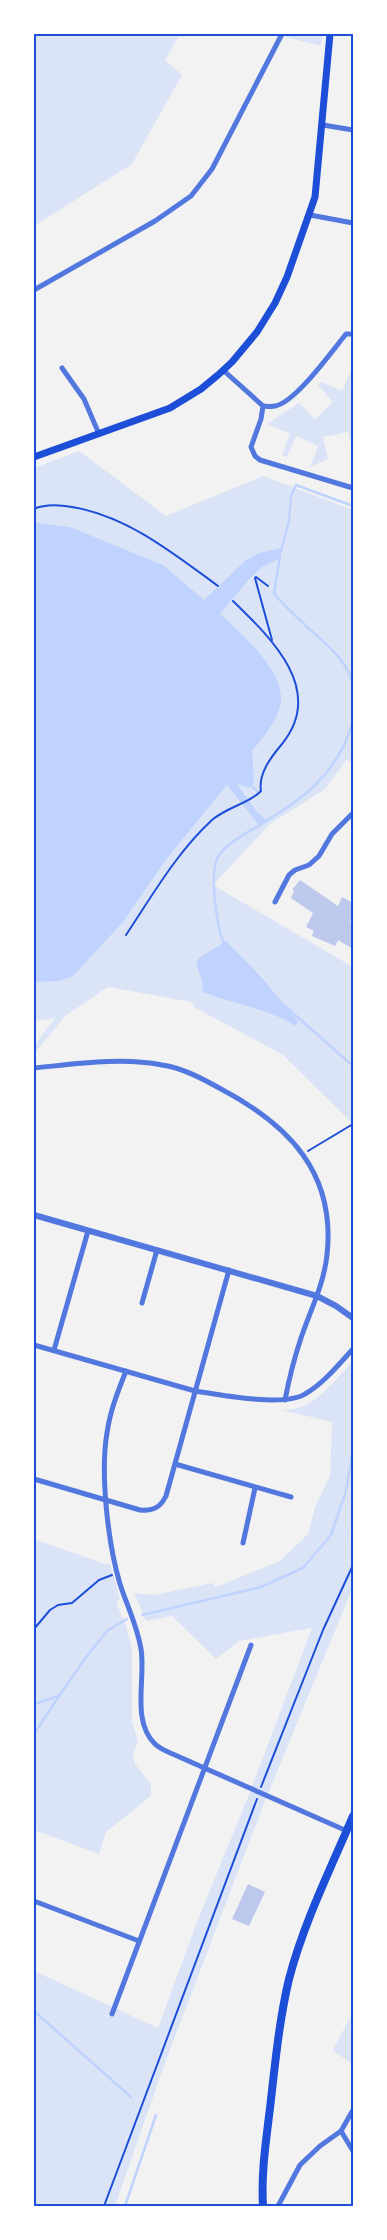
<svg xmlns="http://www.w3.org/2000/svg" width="387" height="2240" font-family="'Asap Condensed',sans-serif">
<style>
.green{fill:#dbe4f7}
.water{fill:#bfd3fe}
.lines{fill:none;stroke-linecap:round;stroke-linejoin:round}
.stream{stroke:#bfd3fe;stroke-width:2.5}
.building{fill:#bdc9ec}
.path{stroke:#1d4ed8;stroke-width:2}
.minor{stroke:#5277de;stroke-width:5}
.tertiary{stroke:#5277de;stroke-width:6}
.secondary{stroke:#1d4ed8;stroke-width:7}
.primary{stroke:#1d4ed8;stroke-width:8}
.neatline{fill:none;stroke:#1d4ed8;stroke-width:2}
</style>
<rect width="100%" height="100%" fill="#f2f2f2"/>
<!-- green -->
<g class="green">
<polygon points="34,34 180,34 165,60 182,75 132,164 34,226"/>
<polygon points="288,34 323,34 321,46 286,37"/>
<polygon points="352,369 353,449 352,449 348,432 323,437 328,459 310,467 318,446 296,436 287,457 282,455 290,434 267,424 299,403 315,419 333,402 318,385 322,382 342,391"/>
<polygon points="79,451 166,516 263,476 353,510 353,765 347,759 325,789 270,824 213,885 353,967 353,1124 283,1055 194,1007 192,1002 108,987 65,1016 34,1054 34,1046 55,1018 34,1021 34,468"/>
<path d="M353 1361V1525L348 1540 353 1530V1587L265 1801 165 2063 115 2206H34V1971L158 2028 197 1922 248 1797 312 1628 239 1641 216 1659 172 1616 146 1621 134 1593 154 1595 212 1583 216 1587 280 1561 308 1534 315 1507 330 1476 332 1422 282 1410C314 1411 333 1382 353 1361Z"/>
<polygon points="34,1539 105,1564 110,1564 120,1599 116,1602 127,1629 132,1649 132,1721 138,1742 133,1754 135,1764 151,1784 151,1796 106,1832 99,1854 34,1830"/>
<polygon points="353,2012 353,2065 333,2050"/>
</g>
<!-- water -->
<g class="water">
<path d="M37 523 70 527 163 565 204 600 245 561 259 553 282 548 280 558 262 567 250 578 220 614C240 632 281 668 281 697 282 715 263 738 252 751L254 782 249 788 236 783 257 812 267 820 259 825 227 785 167 858 123 922 73 976 60 981 34 982V524Z"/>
<path d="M226 941 262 978 298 1021 296 1026C267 1008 234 1004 203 992L202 981 196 963 199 958Z"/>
</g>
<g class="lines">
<!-- stream -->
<g class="stream">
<polyline points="281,551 289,521 291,496 296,485 353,506"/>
<path d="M280 556 274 594C283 604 292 613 302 622 321 641 347 657 353 685"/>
<polyline points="251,785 258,792"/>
<path d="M224 944C217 927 208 871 219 855 229 842 245 834 258 826 305 797 336 776 353 722"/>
<polyline points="285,1006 353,1066"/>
<polyline points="142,1615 261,1587 303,1568 331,1535 346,1491 353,1449"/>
<polyline points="34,1704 59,1696 86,1657 108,1630 127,1619"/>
<polyline points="34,1734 59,1696"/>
<polyline points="34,2011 131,2097"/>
<polyline points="125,2206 156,2115"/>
</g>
</g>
<!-- building -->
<g class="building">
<polygon points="300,880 338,906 342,897 353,903 353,915 350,922 353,924 353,949 338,940 335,946 312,936 314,931 306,927 313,913 291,898 294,891 292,890"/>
<polygon points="248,1884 265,1892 249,1926 232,1919"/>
</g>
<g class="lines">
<!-- path -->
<g class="path">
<path d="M34 509C45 504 60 505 72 507 127 516 173 553 218 586"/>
<polyline points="268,586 256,577 255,578 272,640"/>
<path d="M126 935C152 896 177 852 212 820 227 807 250 803 261 791 258 774 271 757 282 744 326 690 271 638 233 601"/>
<polyline points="308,1151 353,1124"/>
<polyline points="34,1629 50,1610 58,1605 72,1603 99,1580 112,1575"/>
<polyline points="261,1787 323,1630 353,1565"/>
<polyline points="104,2206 257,1799"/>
</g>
<!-- minor -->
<g class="minor">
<polyline points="323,125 353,130"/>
<polyline points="310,215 353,223"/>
<polyline points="34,290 155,221 191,196 212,169 282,34"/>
<path d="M353 334H346C332 351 295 403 275 406 271 407 266 406 263 406L261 419 251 447 255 456 260 460 353 488"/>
<polyline points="62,368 84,399 99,434"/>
<polyline points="223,370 263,406"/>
<polyline points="275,902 289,875 295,870 309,865 319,856 332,834 353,813"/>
<path d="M34 1068C75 1064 121 1057 162 1065 183 1068 203 1079 221 1089 289 1125 336 1173 327 1255 324 1284 310 1311 301 1338 294 1359 289 1379 285 1400"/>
<polyline points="142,1303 157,1250"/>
<path d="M34 1345 195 1391C220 1395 285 1407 305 1394 324 1383 338 1365 353 1349"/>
<polyline points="54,1350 88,1231"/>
<path d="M126 1371C118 1391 110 1411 107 1433 100 1473 108 1544 120 1584 127 1606 137 1625 141 1649 146 1678 131 1721 155 1744 160 1749 168 1752 175 1755L347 1831"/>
<polyline points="175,1464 291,1497"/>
<path d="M34 1479 140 1510C153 1511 160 1508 166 1496L229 1270"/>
<polyline points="243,1543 255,1488"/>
<polyline points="34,1901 139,1941"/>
<polyline points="112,2014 251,1645"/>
<polyline points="341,2131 353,2151"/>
<polyline points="278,2206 300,2165 320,2146 341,2131 353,2110"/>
</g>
<!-- tertiary -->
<polyline class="tertiary" points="34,1215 317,1296 336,1306 353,1318"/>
<!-- secondary -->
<polyline class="secondary" points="34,457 170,408 201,389 218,375 232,362 257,332 275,303 287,277 315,197 330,34"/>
<!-- primary -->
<path class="primary" d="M263 2206C261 2173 266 2141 270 2108 275 2065 279 2021 289 1979 304 1922 330 1870 353 1816"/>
</g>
<!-- border -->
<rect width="387" height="2240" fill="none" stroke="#ffffff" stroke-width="70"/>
<rect x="35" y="35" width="317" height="2170" class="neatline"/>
</svg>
